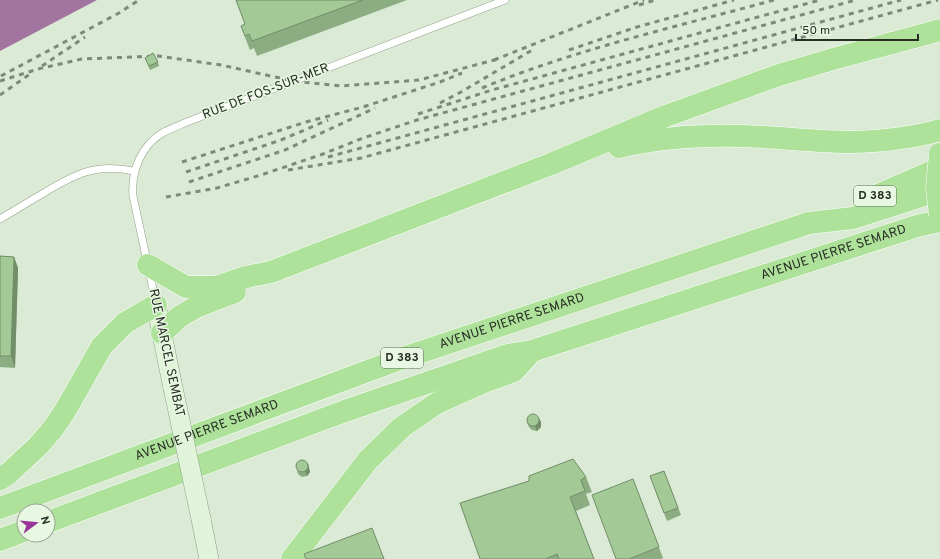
<svg xmlns="http://www.w3.org/2000/svg" width="940" height="559" font-family="Overpass,sans-serif">
<style>
.water{fill:#a175a0}
.lines{fill:none;stroke-linecap:round;stroke-linejoin:round}
.service-casing{stroke:#909f8b;stroke-width:8}
.secondary-casing{stroke:#909f8b;stroke-width:20}
.trunk-casing{stroke:#fff;stroke-width:23}
.service{stroke:#fff;stroke-width:7}
.secondary{stroke:#e0f4d9;stroke-width:19}
.trunk{stroke:#aee29a;stroke-width:22}
.rail{stroke:#7e897b;stroke-width:3;stroke-dasharray:5 5;stroke-linecap:butt}
.secondary-bridge-casing{stroke:#909f8b;stroke-width:20;stroke-linecap:butt}
.trunk-bridge-casing{stroke:#fff;stroke-width:23;stroke-linecap:butt}
.secondary-bridge{stroke:#e0f4d9;stroke-width:19}
.trunk-bridge{stroke:#aee29a;stroke-width:22}
.wall{fill:#8cad81}
.shaded-wall{fill:#728d69}
.building{fill:#a3c996;stroke:#728d69}
.labels{text-anchor:middle;dominant-baseline:central;stroke-width:3;stroke-linejoin:round;paint-order:stroke}
.shield{fill:#e8f7e2;stroke:#616a5e;stroke-width:1}
.shield-label{font-size:12px;font-weight:bold;fill:#272d25}
.street-label{font-size:13px;fill:#272d25;stroke:#e8f7e2}
</style>
<rect width="100%" height="100%" fill="#daead5"/>
<!-- water -->
<polygon class="water" points="0,0 97,0 0,51"/>
<g class="lines">
<!-- service casing -->
<g class="service-casing">
<g id="service">
<path d="M0 219C14 211 28 202 42 194 75 174 95 163 134 171"/>
<path d="M156 303 133 196C131 171 141 145 164 132 172 128 180 125 187 122L505 0"/>
</g>
</g>
<!-- secondary casing -->
<g class="secondary-casing">
<g id="secondary">
<polyline points="156,305 173,388"/>
<polyline points="201,519 209,559"/>
</g>
</g>
<!-- trunk casing -->
<g class="trunk-casing">
<g id="trunk">
<path d="M619 147C660 137 701 135 743 136 780 137 816 142 853 142 882 141 912 138 940 130"/>
<polyline points="864,201 940,168"/>
<polyline points="148,265 186,287 217,287 246,277 271,272 551,164 666,116 776,76 833,59 940,30"/>
<polyline points="162,333 179,317 196,307 235,292"/>
<polyline points="0,479 9,473 38,446 52,430 65,411 102,346 125,323 156,305"/>
<path id="s1" d="M0 508 400 359 809 223 853 218 940 190"/>
<path id="s2" d="M48 522 345 411 508 355 532 351 917 226 940 221"/>
<polyline points="0,540 24,531"/>
<polyline points="292,559 368,460 402,427 437,403 484,382 514,371 532,351"/>
</g>
</g>
<!-- service -->
<use href="#service" class="service"/>
<!-- secondary -->
<use href="#secondary" class="secondary"/>
<!-- trunk -->
<use href="#trunk" class="trunk"/>
<!-- rail -->
<g class="rail">
<polyline points="639,5 655,0"/>
<polyline points="569,50 637,27 734,0"/>
<polyline points="494,60 644,0"/>
<polyline points="42,66 85,37"/>
<polyline points="1,76 119,13 139,0"/>
<polyline points="0,81 38,69 82,59 158,56 221,65 293,81 341,86 419,80 498,59"/>
<path d="M482 88C576 49 676 27 774 0"/>
<polyline points="0,95 30,74"/>
<polyline points="440,103 461,92 534,49"/>
<polyline points="418,114 492,90 820,0"/>
<polyline points="328,157 901,0"/>
<polyline points="182,162 306,122 363,107 440,82 462,73"/>
<polyline points="288,170 361,158 938,0"/>
<polyline points="186,172 281,140 328,120"/>
<polyline points="189,182 285,150 375,108"/>
<polyline points="166,197 217,188 261,175 323,154 363,138 417,120 856,0"/>
</g>
<!-- secondary-bridge casing -->
<g class="secondary-bridge-casing">
<polyline id="secondary-bridge" points="173,388 201,519"/>
</g>
<!-- trunk-bridge casing -->
<g class="trunk-bridge-casing">
<polyline id="trunk-bridge" points="940,154 937,187 940,215"/>
</g>
<!-- secondary-bridge -->
<use href="#secondary-bridge" class="secondary-bridge"/>
<!-- trunk-bridge -->
<use href="#trunk-bridge" class="trunk-bridge"/>
</g>
<!-- wall -->
<g class="wall">
<polygon points="236,0 407,0 257,56 254,48 250,50 246,40 241,26 245,24"/>
<polygon points="145,58 158,62 159,66 150,70"/>
<polygon points="0,256 14,257 18,268 15,368 0,367"/>
<polygon points="541,422 541,427 537,431 532,430 529,427 527,423"/>
<polygon points="308,464 310,472 307,476 302,477 298,474 297,470"/>
<polygon points="664,471 681,515 667,521 650,476"/>
<polygon points="586,477 592,492 586,494 590,505 576,511 594,559 480,559 529,481"/>
<polygon points="633,479 663,558 662,559 616,559"/>
</g>
<!-- shaded-wall -->
<g class="shaded-wall">
<polygon points="14,257 18,268 15,368 11,356"/>
<polygon points="539,418 541,422 541,427 537,431 535,427"/>
<polygon points="308,464 310,472 307,476 305,472"/>
</g>
<!-- building -->
<g class="building">
<polygon points="236,0 363,0 252,41 249,34 245,36 241,26 245,24"/>
<polygon points="153,53 158,62 149,66 145,58"/>
<polygon points="0,256 14,257 11,356 0,356"/>
<circle cx="533" cy="420" r="6"/>
<polygon points="573,459 586,477 581,480 585,491 570,497 594,559 559,559 557,554 546,559 480,559 460,503 529,481 529,476"/>
<circle cx="302" cy="466" r="6"/>
<polygon points="664,471 678,508 664,513 650,476"/>
<polygon points="633,479 659,547 629,559 616,559 592,495"/>
<polygon points="372,528 384,559 306,559 304,554"/>
</g>
<g class="labels">
<!-- shield labels -->
<g class="shield">
<rect x="854" y="186" width="42" height="20" rx="3"/>
<rect x="381" y="348" width="42" height="20" rx="3"/>
</g>
<g class="shield-label">
<text x="875" y="196">D 383</text>
<text x="402" y="358">D 383</text>
</g>
<!-- street labels -->
<g class="street-label">
<text transform="translate(266 92) rotate(-21)">RUE DE FOS-SUR-MER</text>
<text stroke="none"><textPath href="#s2" startOffset="831">AVENUE PIERRE SEMARD</textPath></text>
<text stroke="none"><textPath href="#s1" startOffset="545">AVENUE PIERRE SEMARD</textPath></text>
<text transform="translate(166 353) rotate(78)">RUE MARCEL SEMBAT</text>
<text stroke="none"><textPath href="#s1" startOffset="221">AVENUE PIERRE SEMARD</textPath></text>
</g>
</g>
<!-- north arrow -->
<g transform="translate(36 523) rotate(74)"><circle r="19" fill="#e8f7e2" stroke="#9ba696"/>
<path d="M0-3L7 15L0 10L-7 15Z" fill="#98349a"/>
<text y="-6" font-size="11" font-weight="bold" text-anchor="middle" fill="#272d25">N</text>
</g>
<!-- scale -->
<path d="M796 34v6h122v-6" fill="none" stroke="#272d25" stroke-width="2"/>
<text x="802" y="34" font-size="12" fill="#272d25" stroke="#e8f7e2" stroke-width="3" paint-order="stroke">50 m</text>
</svg>
